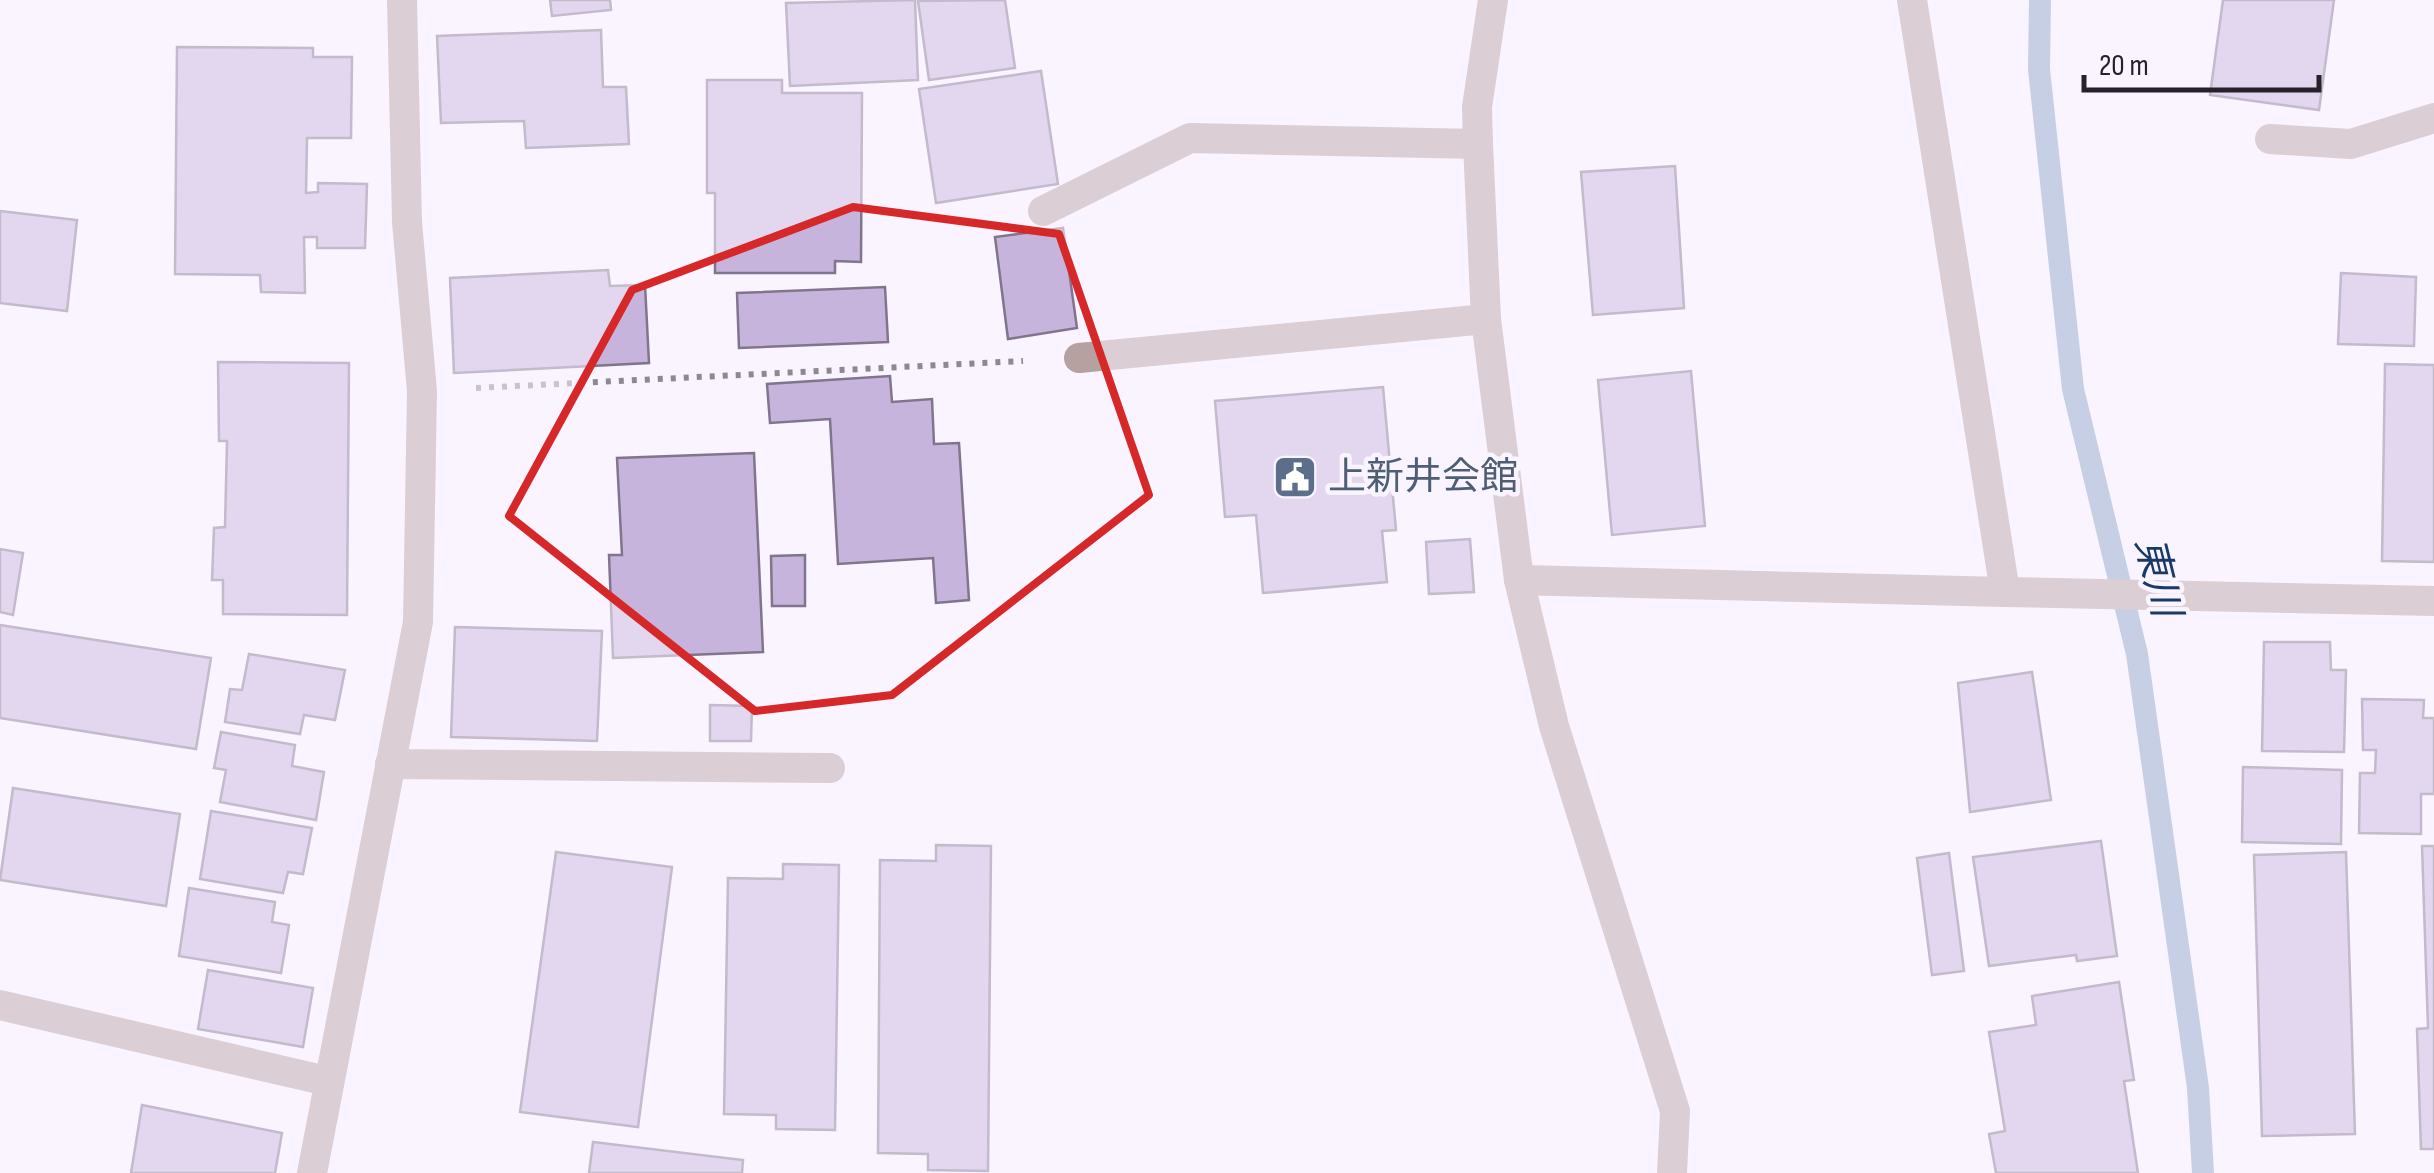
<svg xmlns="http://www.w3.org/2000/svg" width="2434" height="1173" font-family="'Sofia Sans Condensed','Noto Sans JP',sans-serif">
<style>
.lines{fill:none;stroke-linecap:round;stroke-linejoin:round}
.stream{stroke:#8aa3c6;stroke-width:22}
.building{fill:#c7b4dc;stroke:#80758c;stroke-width:2.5}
.path{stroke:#8d8892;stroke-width:6;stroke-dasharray:5 8;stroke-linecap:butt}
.minor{stroke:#b7a1a0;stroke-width:30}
.marked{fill:none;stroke:#d62828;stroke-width:8;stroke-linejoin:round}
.labels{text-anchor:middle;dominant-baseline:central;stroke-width:9;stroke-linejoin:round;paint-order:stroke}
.service-label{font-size:38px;fill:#4e5e75;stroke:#f9f4ff;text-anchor:start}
.water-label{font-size:40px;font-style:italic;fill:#193967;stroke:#f9f4ff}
</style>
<rect width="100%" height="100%" fill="#f9f4ff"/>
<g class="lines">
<!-- stream -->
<polyline class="stream" points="2040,0 2039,69 2073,389 2137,654 2198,1088 2203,1173"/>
</g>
<!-- building -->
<g class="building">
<polygon points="550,0 610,0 611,10 552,16"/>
<polygon points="915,0 918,80 790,86 786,3"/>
<polygon points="1005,0 1015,68 929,80 918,1"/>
<polygon points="2223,0 2334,0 2319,110 2210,95"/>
<polygon points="601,30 603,87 626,87 629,144 526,148 524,121 441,123 437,36"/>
<polygon points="177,47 313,48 313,57 352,57 351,138 307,138 306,193 318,192 318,183 367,184 365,248 317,248 317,237 304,237 305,293 261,292 260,275 175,274"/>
<polygon points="1041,71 1058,184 936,203 919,89"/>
<polygon points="707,80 782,80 782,93 862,93 861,262 835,261 835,273 715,273 715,193 707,193"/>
<polygon points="1675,166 1684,308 1593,315 1581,172"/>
<polygon points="0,211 77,220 67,311 0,303"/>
<polygon points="1063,228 1077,328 1008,339 995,237"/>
<polygon points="608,270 610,286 645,285 649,363 454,373 450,278"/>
<polygon points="2341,273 2416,277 2414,346 2338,344"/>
<polygon points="885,287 888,342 739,348 737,293"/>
<polygon points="218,362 349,363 347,615 223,614 223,580 212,580 214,528 225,527 227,441 219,441"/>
<polygon points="2385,364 2434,365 2434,562 2382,561"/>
<polygon points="1691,371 1705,526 1612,535 1598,380"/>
<polygon points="890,376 892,402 932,399 934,444 959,443 969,600 936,603 933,558 838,564 830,419 770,423 767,384"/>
<polygon points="1383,387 1396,530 1382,531 1387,582 1263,593 1256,515 1225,517 1215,401"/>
<polygon points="754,453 763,652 613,658 609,555 622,555 617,458"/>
<polygon points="1470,539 1474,592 1429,594 1426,542"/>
<polygon points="0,549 23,553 13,615 0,612"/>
<polygon points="805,555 805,606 772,606 771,556"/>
<polygon points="0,625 211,658 196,749 0,718"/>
<polygon points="455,627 602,631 597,741 451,737"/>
<polygon points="2264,642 2330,642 2331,670 2346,670 2344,752 2262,751"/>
<polygon points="249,654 345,670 335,720 304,715 300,734 225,722 230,689 242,690"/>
<polygon points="2032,672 2051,800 1970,812 1958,683"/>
<polygon points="2362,699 2424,700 2423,718 2434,718 2434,794 2421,794 2421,834 2359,833 2360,773 2375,773 2376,750 2363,750"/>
<polygon points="710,705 752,706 751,741 710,741"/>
<polygon points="221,732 295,745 292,766 324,772 316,820 220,802 226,770 214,768"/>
<polygon points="2243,767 2342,770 2341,844 2242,842"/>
<polygon points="13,788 180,814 166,906 0,880"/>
<polygon points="211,811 312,828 303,874 288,872 283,893 200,879"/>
<polygon points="2101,841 2117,956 2077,961 2076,955 1989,966 1973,857"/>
<polygon points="936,845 991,846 988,1171 928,1170 928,1154 878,1153 880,860 936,861"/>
<polygon points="2422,846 2434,846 2434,1149 2421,1149 2417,1029 2428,1028"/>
<polygon points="556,852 672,867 638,1127 520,1112"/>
<polygon points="2346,852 2355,1134 2262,1136 2254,855"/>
<polygon points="1949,853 1964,971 1932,975 1917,858"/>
<polygon points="783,864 839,865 835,1130 776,1129 776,1115 724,1114 728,878 783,879"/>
<polygon points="189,888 275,902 272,922 289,925 281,973 179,956"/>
<polygon points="208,970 313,988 303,1047 198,1029"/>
<polygon points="2119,982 2134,1080 2124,1081 2138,1173 1996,1173 1989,1134 2005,1131 1989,1032 2036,1025 2032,996"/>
<polygon points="142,1105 282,1133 275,1173 131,1173"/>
<polygon points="593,1142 743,1160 742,1173 589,1173"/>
</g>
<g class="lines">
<!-- path -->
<polyline class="path" points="476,388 1023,361"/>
<!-- minor -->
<g class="minor">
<polyline points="1493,0 1477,107 1478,144 1486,319 1519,580 1554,726 1675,1111 1672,1173"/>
<polyline points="2270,139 2351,144 2434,118"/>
<polyline points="1043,211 1190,138 1478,144"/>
<polyline points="1079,358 1486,319"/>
<polyline points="1519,580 2005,592 1912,0"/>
<polyline points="2005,592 2434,601"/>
<polyline points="390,764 830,768"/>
<polyline points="0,1005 327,1081"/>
<polyline points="312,1173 418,622 422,391 407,222 402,0"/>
</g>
</g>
<!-- marked area -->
<path d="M0 0H2434V1173H0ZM853 207 1059 234 1149 495 892 695 755 711 509 516 632 290Z" fill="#f9f4ff" fill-opacity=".55" fill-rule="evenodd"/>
<path class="marked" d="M853 207 1059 234 1149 495 892 695 755 711 509 516 632 290Z"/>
<!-- icons -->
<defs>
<g id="civic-square" transform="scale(2.25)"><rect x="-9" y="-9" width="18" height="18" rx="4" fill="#5c6f8a" stroke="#f9f4ff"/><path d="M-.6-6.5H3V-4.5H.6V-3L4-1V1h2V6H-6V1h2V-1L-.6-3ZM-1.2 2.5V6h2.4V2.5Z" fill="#fff"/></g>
</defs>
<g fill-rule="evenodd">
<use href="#civic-square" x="1295" y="477"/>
</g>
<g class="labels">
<!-- service labels -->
<g class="service-label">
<text x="1328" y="477">上新井会館</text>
</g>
<!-- water labels -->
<g class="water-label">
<text transform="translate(2157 577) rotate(76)">東川</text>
</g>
</g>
<!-- scale -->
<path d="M2084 75v15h235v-15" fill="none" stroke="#26212a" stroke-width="5"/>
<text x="2099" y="75" font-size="30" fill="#26212a" stroke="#f9f4ff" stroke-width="8" paint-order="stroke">20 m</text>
</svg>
